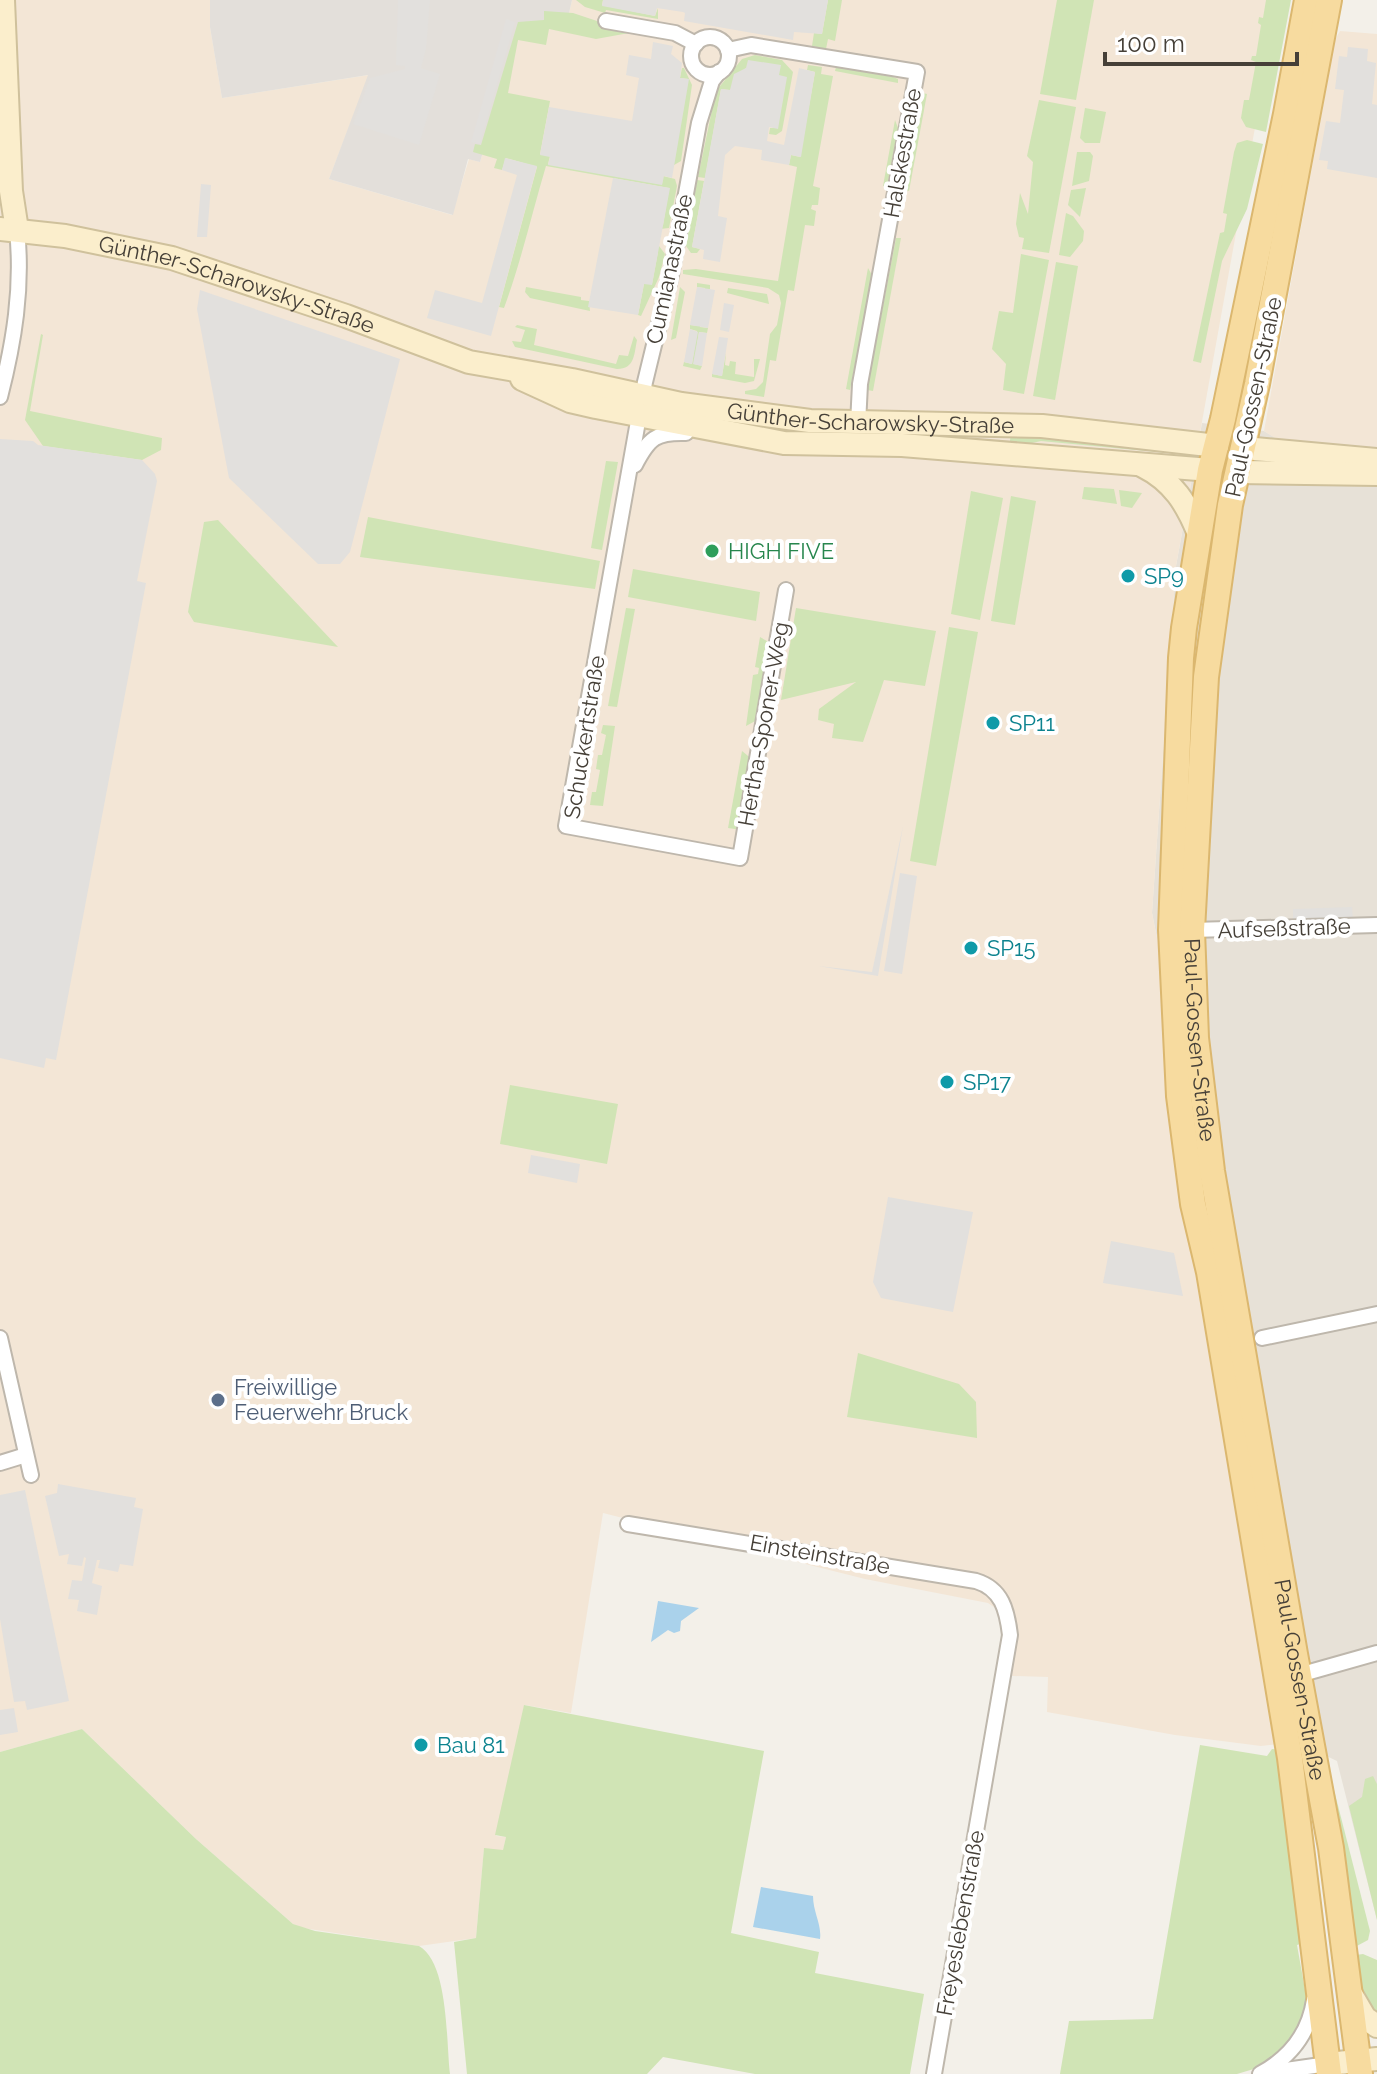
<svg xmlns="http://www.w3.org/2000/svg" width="1377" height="2074" font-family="Raleway,sans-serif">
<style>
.residential{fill:#e7e1d7}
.commercial{fill:#f3e6d6}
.industrial{fill:#e3dfda}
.green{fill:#d0e4b5}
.parking{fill:#e2e0dd}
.water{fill:#aad2eb}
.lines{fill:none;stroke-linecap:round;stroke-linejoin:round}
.street-casing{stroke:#beb7ac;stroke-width:18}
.secondary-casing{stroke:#cfc19c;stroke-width:26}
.primary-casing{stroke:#dbb76f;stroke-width:28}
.street{stroke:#fff;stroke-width:14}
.secondary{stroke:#fbeecc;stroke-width:22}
.primary{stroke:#f7db9f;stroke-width:24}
.leisure-dot{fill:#2e9e5b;stroke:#fff;stroke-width:3}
.culture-dot{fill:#0f9aa8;stroke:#fff;stroke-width:3}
.service-dot{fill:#5c6f8a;stroke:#fff;stroke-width:3}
.labels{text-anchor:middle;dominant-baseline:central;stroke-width:8;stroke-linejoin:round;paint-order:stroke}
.street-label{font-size:22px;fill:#464038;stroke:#fff}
.leisure-label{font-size:22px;fill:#27864d;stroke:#fff;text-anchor:start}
.culture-label{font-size:22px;fill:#0d838f;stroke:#fff;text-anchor:start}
.service-label{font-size:22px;fill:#4e5e75;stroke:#fff;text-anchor:start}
</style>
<rect width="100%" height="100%" fill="#f3f0e9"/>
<!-- residential -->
<polygon class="residential" points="1202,423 1264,431 1279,440 1377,451 1377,1920 1337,1761 1297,1742 1182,1062 1152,913 1176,566"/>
<!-- commercial -->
<g class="commercial">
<polygon points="0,0 210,0 210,27 222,98 369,75 329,179 452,215 469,159 480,162 520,26 567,22 572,0 1278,0 1176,566 1152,913 1182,1062 1297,1742 1261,1746 1175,1735 1047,1712 1048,1677 1012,1676 1008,1617 988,1603 865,1579 603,1513 571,1713 525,1705 496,1836 506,1837 503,1851 484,1849 476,1938 419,1946 303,1928 293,1924 196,1839 82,1729 0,1752"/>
<polygon points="1340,31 1377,34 1377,451 1278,440 1264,431 1335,40"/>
</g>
<!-- industrial -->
<polygon class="industrial" points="210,0 572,0 567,22 520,26 480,162 468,159 453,215 329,179 368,75 222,98 210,27"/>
<!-- green -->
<g class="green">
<polygon points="576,0 603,0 602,5 655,16 658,8 658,19 606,10 605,13 585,7"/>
<polygon points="828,0 842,0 835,41 828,39 826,49 812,46 814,33 822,34"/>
<polygon points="1057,0 1094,0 1076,100 1040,94"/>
<polygon points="1266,0 1291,0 1266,132 1246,127 1241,118 1244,100 1249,100 1256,62 1251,60 1252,56 1256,56 1261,25 1258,23 1259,17 1263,18"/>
<path d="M544 11 573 13 603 23V28L629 33 596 39 549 29 546 45 518 40 508 93 550 101 540 154 550 156 548 164 662 184 663 176 675 179 677 186 669 228 660 229 663 225 669 188 546 166C532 213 521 262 504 308L499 307 537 167 506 158 502 170 494 168 497 159 473 152 475 144 481 145 518 22 544 20Z"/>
<polygon points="755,55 782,60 793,72 782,131 776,135 769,134 770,128 778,128 779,76 746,68 730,90 721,89 705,178 698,177 716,91 742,59"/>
<polygon points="808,65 822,67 821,74 833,76 813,186 820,188 818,205 812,205 811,209 816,211 814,226 805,225 794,291 788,290 776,361 770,360 764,397 745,394 745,391 756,389 763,382 770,334 777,325 781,303 779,295 768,288 683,274 683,270 696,269 778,281 797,167 789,165 791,155 800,157 815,72 807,70"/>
<polygon points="836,67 893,77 898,79 898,83 835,71"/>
<polygon points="682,68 684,68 692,85 681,161 674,165 667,163 688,79 680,78"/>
<polygon points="923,93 927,94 909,191 905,190"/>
<polygon points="1039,100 1076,107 1049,253 1022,249 1024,238 1019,237 1016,224 1020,193 1028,214 1033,162 1027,156"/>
<polygon points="1085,108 1106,112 1100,143 1085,143 1080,138"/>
<polygon points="895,120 898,128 887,187 883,186"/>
<polygon points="1247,140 1263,144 1247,209 1222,261 1201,363 1193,361 1220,233 1224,232 1227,214 1223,213 1234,152 1237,143"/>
<polygon points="1077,152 1090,152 1093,156 1089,181 1072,186"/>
<polygon points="697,180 704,181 692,247 700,249 697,253 691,253 686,246"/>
<polygon points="1086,188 1080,217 1068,205 1071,190"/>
<polygon points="1066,213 1073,216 1084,231 1083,241 1070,257 1059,255"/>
<polygon points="896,238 901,238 873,391 867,390"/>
<polygon points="659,246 665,254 659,277 641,316 638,315 644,284 652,284 658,252 653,247"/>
<polygon points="1021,254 1049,260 1024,394 1003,390 1006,364 992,349 999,311 1013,313"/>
<polygon points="1056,262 1078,266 1055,400 1033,396"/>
<polygon points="868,268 872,275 850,390 846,389"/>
<polygon points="697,283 710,285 710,289 707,289 700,327 708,328 707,333 699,332 694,364 702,366 700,370 683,366 684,362 692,364 697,331 690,329 690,325 698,326 705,288 697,287"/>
<polygon points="526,287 581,297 581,300 589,301 590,311 530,298 525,292"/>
<polygon points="680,287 685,292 676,338 671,340"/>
<polygon points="728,288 767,294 769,304 727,293"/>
<path d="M517 325 537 329 534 345 616 364 619 355 628 356 634 336 637 340C634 354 635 369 617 369L515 347 512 341 521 342 525 330 515 327Z"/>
<polygon points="41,334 43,335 30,411 162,438 161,450 142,460 43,446 25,420"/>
<polygon points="726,352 725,365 729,366 730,361 736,362 735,374 754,377 754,359 760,359 754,381 745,383 712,377 712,374 722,376"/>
<polygon points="1011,433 1184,450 1183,454 1178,454 1041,441 1009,448"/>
<polygon points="606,461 618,462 602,550 591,548"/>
<polygon points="1084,487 1114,489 1117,504 1082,499"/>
<polygon points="1119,490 1142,493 1132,508 1121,506"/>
<polygon points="971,491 1003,498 980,620 951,614"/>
<polygon points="1011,496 1036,501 1015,625 991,621"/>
<polygon points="368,517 600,561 595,589 360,557"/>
<polygon points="218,520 338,647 194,622 188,612 204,522"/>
<polygon points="633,569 760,592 756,621 628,597"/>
<polygon points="626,608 635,609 617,707 608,706"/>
<polygon points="796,608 936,631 925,686 884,680 863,742 832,738 834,724 818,720 819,709 856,682 781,700"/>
<polygon points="949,627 978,632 936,866 910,861"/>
<polygon points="760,637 772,644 759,719 746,726 753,675 758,674 759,668 755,667"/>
<polygon points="603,725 615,726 603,806 590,805 592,792 596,792 600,770 596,769 598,755 602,755 606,735 601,733"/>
<polygon points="742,751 753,760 742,830 728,828"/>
<polygon points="510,1085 618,1104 607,1164 500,1144"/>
<polygon points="858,1353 959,1384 976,1402 977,1438 847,1417"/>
<polygon points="524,1705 764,1751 731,1933 819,1952 815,1973 924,1994 910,2074 755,2074 663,2057 647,2074 467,2074 454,1942 476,1938 484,1848 503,1850 506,1837 495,1835"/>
<path d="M82 1729 196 1839 293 1924 315 1931 419 1946C449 1963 446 2042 450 2074H0V1752Z"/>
<polygon points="1321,1739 1370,1931 1368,1940 1355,1947"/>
<polygon points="1200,1745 1267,1756 1272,1749 1281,1750 1300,1944 1297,1945 1307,2001 1303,2022 1285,2053 1257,2068 1237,2074 1060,2074 1069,2021 1153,2019"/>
<polygon points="1373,1776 1377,1784 1377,1920 1349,1806 1362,1797 1365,1779"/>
<polygon points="1363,1954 1377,1960 1377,2017 1357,1991 1356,1955"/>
</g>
<!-- parking -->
<g class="parking">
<polygon points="398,0 430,0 426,49 421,68 440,74 419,145 353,124 370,78 405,69 405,66 396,65"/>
<polygon points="603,0 828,0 822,34 794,32 793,40 684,21 685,13 683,12 657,8 655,16 602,6"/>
<polygon points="506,19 515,22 480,144 471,142"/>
<polygon points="653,42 673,46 671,54 682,63 680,78 689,79 672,178 664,176 662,185 548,165 550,157 540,155 549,107 632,121 639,78 626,75 629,55 651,59"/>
<polygon points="1348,47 1368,49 1367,61 1376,63 1372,104 1377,105 1377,178 1327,169 1328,161 1319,160 1326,121 1340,123 1344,90 1335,89 1339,56 1347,57"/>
<polygon points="748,60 781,65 779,75 787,77 778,129 769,127 767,141 784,145 799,68 815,72 801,157 791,155 789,165 761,160 762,150 735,146 725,155 718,216 727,218 720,262 703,259 704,250 692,247 721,89 730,90 734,74 746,68"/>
<polygon points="505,158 537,166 491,336 427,318 435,290 482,303 517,175 502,170"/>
<polygon points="613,178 670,188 652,285 644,284 638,315 588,307"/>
<polygon points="201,184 211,185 207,237 197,237"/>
<polygon points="697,287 715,290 708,328 690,325"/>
<polygon points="200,290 400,359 350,552 340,564 318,564 229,478 197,309"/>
<polygon points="724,303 734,305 729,332 720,330"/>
<polygon points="690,329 698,332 692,364 684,362"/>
<polygon points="699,332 707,333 702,366 693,364"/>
<polygon points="719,337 728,338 722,376 712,374"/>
<polygon points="0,439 33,441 38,445 142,460 155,474 157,481 137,581 146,583 56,1060 46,1058 44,1068 0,1058"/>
<polygon points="903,826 878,976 818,966 872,972"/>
<polygon points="900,873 917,876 902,974 884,971"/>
<polygon points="1352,907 1353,920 1293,921 1293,909"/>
<polygon points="531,1155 580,1164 577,1183 528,1173"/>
<polygon points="888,1197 973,1212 953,1312 881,1298 873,1282"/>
<polygon points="1111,1241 1174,1253 1183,1296 1103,1283"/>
<polygon points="58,1484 136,1498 134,1507 143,1509 133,1566 120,1564 118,1572 98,1568 100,1560 97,1560 92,1583 102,1586 97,1615 77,1611 79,1600 68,1599 72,1580 82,1581 86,1558 84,1557 82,1566 67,1564 69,1554 59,1556 45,1496 57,1493"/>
<polygon points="25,1490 69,1701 27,1710 25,1701 14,1702 0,1619 0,1495"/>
<polygon points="14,1708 18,1732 0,1735 0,1710"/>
</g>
<!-- water -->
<g class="water">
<polygon points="658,1601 699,1608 681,1621 680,1631 674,1633 668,1630 651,1642"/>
<path d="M761 1887 813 1896C813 1912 822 1925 820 1939L753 1927Z"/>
</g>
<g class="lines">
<!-- street casing -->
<g class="street-casing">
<g id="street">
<polyline points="606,21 675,33 696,44"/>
<circle cx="710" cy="56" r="19"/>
<polyline points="728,50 751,45 917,72 860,384 858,424"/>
<polyline points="719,72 712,81 699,123 671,275 645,382 566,826 740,858 786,590"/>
<path d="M0 397C14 342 23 288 17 230"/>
<path d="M635 465C649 438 656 432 686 433"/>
<polyline points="1192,930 1377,925"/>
<polyline points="0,1338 31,1475"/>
<polyline points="1262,1338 1377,1314"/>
<polyline points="0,1463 26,1455"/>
<path d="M628 1524 976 1581C1002 1589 1007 1610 1010 1635L934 2074"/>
<polyline points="1299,1675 1377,1653"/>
<polyline points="1272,2072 1328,2064"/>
<path d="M1260 2074C1289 2058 1309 2034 1314 2000"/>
</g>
</g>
<!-- secondary casing -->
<g class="secondary-casing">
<g id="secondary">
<polyline points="3,0 11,191 17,230"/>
<path id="s1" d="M0 229 65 236 172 258 346 316 469 362 572 380 681 404 810 421 1042 426 1217 446"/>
<polyline points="522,379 570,401 596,407 784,443 902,445 1210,470"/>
<polyline points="1244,448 1377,460"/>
<path d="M1143 466C1173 481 1187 504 1199 534"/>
<polyline points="1238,472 1377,474"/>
<polyline points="1351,1994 1365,2018 1377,2026"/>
<polyline points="1328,2064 1377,2059"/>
</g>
</g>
<!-- primary casing -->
<g class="primary-casing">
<g id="primary">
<polyline points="1307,0 1286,114 1223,419 1210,470 1184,628 1181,658 1171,930 1179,1096 1193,1204 1209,1272 1290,1758 1329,2074"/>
<path id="s2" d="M1329 0 1257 384 1230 505 1206 677 1192 930 1196 1038 1212 1171 1295 1654 1331 1848 1360 2074"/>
</g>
</g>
<!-- street -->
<use href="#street" class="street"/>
<!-- secondary -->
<use href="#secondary" class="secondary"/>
<!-- primary -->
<use href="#primary" class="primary"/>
</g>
<!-- markers -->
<circle class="leisure-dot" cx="712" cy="551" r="8"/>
<g class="culture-dot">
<circle cx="1128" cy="576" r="8"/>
<circle cx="993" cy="723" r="8"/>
<circle cx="971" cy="948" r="8"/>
<circle cx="947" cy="1082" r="8"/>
<circle cx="421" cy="1745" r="8"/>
</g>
<circle class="service-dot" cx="218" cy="1400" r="8"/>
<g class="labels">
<!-- street labels -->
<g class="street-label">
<text transform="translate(902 153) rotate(-80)">Halskestraße</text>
<text transform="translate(669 269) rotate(-78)">Cumianastraße</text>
<text stroke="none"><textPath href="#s1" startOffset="244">Günther-Scharowsky-Straße</textPath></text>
<text transform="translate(1253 397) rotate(-78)">Paul-Gossen-Straße</text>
<text stroke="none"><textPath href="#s1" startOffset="896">Günther-Scharowsky-Straße</textPath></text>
<text transform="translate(763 724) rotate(-80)">Hertha-Sponer-Weg</text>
<text transform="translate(584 737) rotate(-81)">Schuckertstraße</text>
<text transform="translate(1284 928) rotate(-2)">Aufseßstraße</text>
<text stroke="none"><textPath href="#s2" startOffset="1052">Paul-Gossen-Straße</textPath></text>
<text transform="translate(820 1554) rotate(10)">Einsteinstraße</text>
<text stroke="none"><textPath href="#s2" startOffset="1700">Paul-Gossen-Straße</textPath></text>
<text transform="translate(960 1923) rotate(-80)">Freyeslebenstraße</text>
</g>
<!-- leisure labels -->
<g class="leisure-label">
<text x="728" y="551">HIGH FIVE</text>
</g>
<!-- culture labels -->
<g class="culture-label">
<text x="1144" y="576">SP9</text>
<text x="1009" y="723">SP11</text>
<text x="987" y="948">SP15</text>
<text x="963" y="1082">SP17</text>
<text x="437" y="1745">Bau 81</text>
</g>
<!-- service labels -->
<g class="service-label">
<text x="234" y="1387">Freiwillige<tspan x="234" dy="25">Feuerwehr Bruck</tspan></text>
</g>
</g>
<!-- scale -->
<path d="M1105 52v12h192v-12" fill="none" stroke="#464038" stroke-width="4"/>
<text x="1117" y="52" font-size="24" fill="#464038" stroke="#ffffff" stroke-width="6" paint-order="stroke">100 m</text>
</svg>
